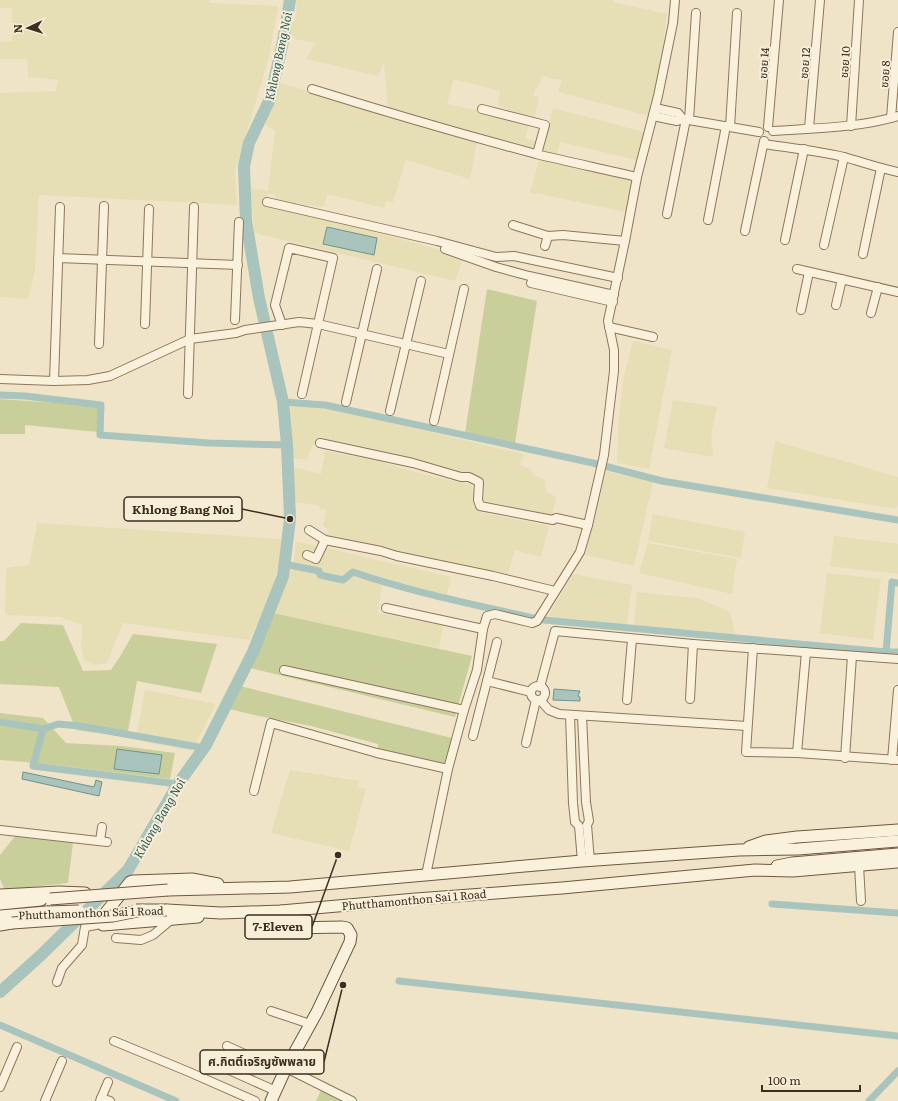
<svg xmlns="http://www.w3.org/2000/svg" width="898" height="1101" font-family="Literata,'Noto Sans Thai',serif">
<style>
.farmland{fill:#e6deb5}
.green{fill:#c9cf9b}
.water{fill:#a9c4bc;stroke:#6f938a}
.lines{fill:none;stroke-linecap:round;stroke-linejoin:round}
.canal{stroke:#a9c4bc;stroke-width:7}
.river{stroke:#a9c4bc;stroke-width:12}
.street-casing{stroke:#8d765c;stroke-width:10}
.secondary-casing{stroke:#6f573f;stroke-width:13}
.street{stroke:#faf1dc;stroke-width:8}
.secondary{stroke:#faf1dc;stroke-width:11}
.secondary-bridge-casing{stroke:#6f573f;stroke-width:13;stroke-linecap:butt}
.secondary-bridge{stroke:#faf1dc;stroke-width:11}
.labels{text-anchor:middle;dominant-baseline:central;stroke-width:4;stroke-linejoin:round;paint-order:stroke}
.street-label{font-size:11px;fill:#3d2e20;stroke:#f7eed8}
.water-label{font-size:12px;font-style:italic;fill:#2f5d5a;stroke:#f7eed8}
.leader{fill:none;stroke:#3d2e20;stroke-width:1.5}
.callout-dot{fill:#3d2e20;stroke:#f7eed8;stroke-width:1.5}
.callout{fill:#f7eed8;stroke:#3d2e20;stroke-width:1.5}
.callout-label{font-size:12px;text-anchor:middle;font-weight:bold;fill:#3d2e20}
</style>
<rect width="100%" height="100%" fill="#f0e4c8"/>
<!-- farmland -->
<g class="farmland">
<polygon points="0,0 210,0 210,3 278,6 269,57 235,172 237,205 39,195 35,272 28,299 0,297 0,93 56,91 58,80 28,77 27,59 0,59 0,42 12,41 12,8 0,8"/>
<polygon points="296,0 613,0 613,2 667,14 659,79 650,116 558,92 562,80 553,79 542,75 538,87 535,88 533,95 539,97 534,119 498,106 500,91 454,79 447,104 530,122 525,138 536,141 534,151 388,108 384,62 378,76 306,59 315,43 295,39 288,31 297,14"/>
<polygon points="278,82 477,141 470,179 406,160 393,202 386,201 384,208 327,194 324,207 275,201 275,195 268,193 265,203 464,256 455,281 254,233 250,188 268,191 275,130 265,125"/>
<polygon points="553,108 644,132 637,160 560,142 556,155 542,151"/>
<polygon points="540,157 633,180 626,212 530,192"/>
<polygon points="633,341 672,350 649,469 617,463 618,429 623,380"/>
<polygon points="673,400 717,407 711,436 713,457 664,448"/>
<polygon points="290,405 318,407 366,417 524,454 520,465 531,469 533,475 545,480 546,491 556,497 552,517 482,500 484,479 472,474 459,474 410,458 319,437 316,445 312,446 307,460 292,458"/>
<polygon points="775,441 898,477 898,503 896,509 767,488"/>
<polygon points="325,451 374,460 422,474 459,482 469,483 472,485 474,506 480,512 549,526 541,557 515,550 507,576 395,551 326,535 328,529 323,526 326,510 320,509 318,505 294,502 293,467 321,474"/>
<polygon points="605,471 653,482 634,566 585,555"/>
<polygon points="653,514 745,532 741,558 648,541"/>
<polygon points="37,523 281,539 278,567 269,602 249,640 123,623 107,663 94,665 84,660 81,646 82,625 60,617 5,615 6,568 29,565"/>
<polygon points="834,536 898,544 898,574 830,566"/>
<polygon points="296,541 451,577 445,601 382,583 378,613 443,626 439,648 273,613 294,560"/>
<polygon points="648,543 737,559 732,594 639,573"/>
<polygon points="827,573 881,579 873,640 820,633"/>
<polygon points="573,574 632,585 627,624 548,616"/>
<polygon points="637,592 697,598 730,612 735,634 634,625"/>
<polygon points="145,690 216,704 192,751 136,740"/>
<polygon points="290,770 359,781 358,788 366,789 349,851 271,833"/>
</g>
<!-- green -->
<g class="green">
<polygon points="487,289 537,301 515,443 465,433"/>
<polygon points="0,399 101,406 98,432 25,425 25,434 0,434"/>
<polygon points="273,613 472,656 455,717 250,668"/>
<polygon points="21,623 63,625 83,671 111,670 121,655 133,634 217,644 201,693 137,681 127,737 76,730 59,687 0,684 0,641 4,641"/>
<polygon points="240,686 452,738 446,764 378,749 378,744 311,726 254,715 229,709"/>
<path d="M0 713 43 718 66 743 122 746 175 753 170 779C113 773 57 764 0 760Z"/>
<polygon points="16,835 73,843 68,883 5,890 0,879 0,855"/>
<polygon points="323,1086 354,1101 316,1101"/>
</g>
<!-- water -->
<g class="water">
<polygon points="327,227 377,238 374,255 323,244"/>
<polygon points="554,689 580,691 578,696 580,697 580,701 553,700"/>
<polygon points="117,749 162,755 159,774 114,769"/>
<polygon points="23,772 94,787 96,780 102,782 99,796 22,779"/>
</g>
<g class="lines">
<!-- canal -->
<g class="canal">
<polyline points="0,395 25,396 101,405 100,435 209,443 287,445"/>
<polyline points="283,402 325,405 593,463 662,481 898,520"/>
<path d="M284 564 319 571 320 575 343 580 353 572C411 592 472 604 533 618"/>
<polyline points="544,620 886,652 898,652"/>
<polyline points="886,652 892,582 898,583"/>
<polyline points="0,722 43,729 33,766 178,784"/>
<polyline points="43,729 58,724 80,726 204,748"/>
<polyline points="772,904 898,913"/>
<polyline points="399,981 898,1036"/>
<polyline points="0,1025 176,1101"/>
<polyline points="869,1101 898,1071"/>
</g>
<!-- river -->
<polyline class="river" points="0,992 40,956 128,870 178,784 206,745 253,652 283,576 290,519 287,445 283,402 259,298 246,221 244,166 249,143 270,99 283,41 290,0"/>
<!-- street casing -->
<g class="street-casing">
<g id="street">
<path d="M312 89C386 112 461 134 536 154 569 162 603 169 637 177"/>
<polyline points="655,108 678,113 683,119"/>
<polyline points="482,109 545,125 537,154"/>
<polyline points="653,116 677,121 683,119 759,132"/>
<polyline points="891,118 898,32"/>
<polyline points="689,120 696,13"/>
<polyline points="851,126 859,0"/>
<polyline points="730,127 737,13"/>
<polyline points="768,127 779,0"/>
<polyline points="809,128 820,0"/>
<path d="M773 131C815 128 858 128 898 116"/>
<path d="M764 144C791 148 818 151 844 157 862 162 879 168 898 172"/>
<polyline points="267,202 437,241 496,257 514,256 618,278"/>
<polyline points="667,214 686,119"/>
<polyline points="708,220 726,126"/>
<polyline points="513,225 548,236 563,235 625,241"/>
<polyline points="745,231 764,141"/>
<polyline points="785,240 804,149"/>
<polyline points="824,245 844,157"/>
<polyline points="545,246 548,236"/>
<polyline points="445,249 496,267 529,276 614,295"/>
<polyline points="863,254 881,168"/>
<polyline points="58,258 238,265"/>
<polyline points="797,269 898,292"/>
<polyline points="531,283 613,302"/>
<polyline points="836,305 842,279"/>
<polyline points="801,310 809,272"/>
<polyline points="871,313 878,287"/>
<polyline points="235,320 239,222"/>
<polyline points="145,324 149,209"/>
<polyline points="282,325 275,305 289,248 333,258 302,394"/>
<polyline points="609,327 653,337"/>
<polyline points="99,344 104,206"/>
<polyline points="0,379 54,381 88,380 110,376 190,339 236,333 245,330 299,322 318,324 449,354"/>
<polyline points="54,381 60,207"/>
<polyline points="188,394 194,207"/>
<polyline points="346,402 377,269"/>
<polyline points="390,411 421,281"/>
<polyline points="434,421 464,289"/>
<polyline points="320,443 413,463 461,477 469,477 479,482 478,500 480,506 553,520 556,518 588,525"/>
<polyline points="309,530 325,540 381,551 397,556 493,576 555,591"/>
<polyline points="307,555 316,559 325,540"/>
<polyline points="386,608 483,629"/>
<polyline points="753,648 746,752 797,753 898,760"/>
<polyline points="284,670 464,710"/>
<polyline points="487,681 531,692"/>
<circle cx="538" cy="693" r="7"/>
<polyline points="540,687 555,631 693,644 898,659"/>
<polyline points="690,699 693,644"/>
<polyline points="540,700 549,710 559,714 747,726"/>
<polyline points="627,700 632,639"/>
<polyline points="570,715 573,803 575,822 579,826 582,861"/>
<polyline points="582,716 586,802 589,821 587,825 590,861"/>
<polyline points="473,736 497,642"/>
<polyline points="526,743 536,700"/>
<polyline points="797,753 806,652"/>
<polyline points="845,758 852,656"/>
<polyline points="892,760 898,690"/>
<polyline points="254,791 271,723 377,753 448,769"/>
<polyline points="0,830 107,842"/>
<polyline points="100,841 102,827"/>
<polyline points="859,865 861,901"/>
<polyline points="426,875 448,769 464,710 477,670 483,629 487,616 495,614 532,623 537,621 580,552 588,525 604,455 614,371 614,350 608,321 625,241 637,177 658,96 673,23 675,0"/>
<polyline points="116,938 141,940 153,935 171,920"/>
<polyline points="57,982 62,968 82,945 85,927 101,924"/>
<polyline points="271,1011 310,1024"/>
<polyline points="114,1041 189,1072 255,1101"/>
<polyline points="227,1046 284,1072"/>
<polyline points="286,1068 352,1101"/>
<polyline points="229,1070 276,1091"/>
<polyline points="0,1087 17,1047"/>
<polyline points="101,1098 110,1101"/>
<polyline points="45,1101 62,1061"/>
<polyline points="100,1101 108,1082"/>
</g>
</g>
<!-- secondary casing -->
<g class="secondary-casing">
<g id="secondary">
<polyline points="749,847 766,841 797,837 898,830"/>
<polyline points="777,866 792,863 898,854"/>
<polyline points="168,890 290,887 582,861 739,850 798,849 898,841"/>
<polyline points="0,895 59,892 85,893"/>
<polyline points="0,904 41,900"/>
<polyline points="167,910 221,913 281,911 416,899 562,888 755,870 793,871 898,862"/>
<polyline points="0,916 47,912"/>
<polyline points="198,917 103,925 100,920 130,882 133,881 192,879 218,884"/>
<polyline points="0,925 12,923"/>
<path d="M271 1101 286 1068 317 1012 350 942 351 935 347 928 342 927 291 928C284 924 283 918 281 911"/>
</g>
</g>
<!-- street -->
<use href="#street" class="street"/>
<!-- secondary -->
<use href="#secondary" class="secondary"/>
<!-- secondary-bridge casing -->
<g class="secondary-bridge-casing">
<g id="secondary-bridge">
<polyline points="50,899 168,890"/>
<polyline points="136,910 167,910"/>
<polyline points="47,912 79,911"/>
<polyline points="12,923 113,916 143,910"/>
</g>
</g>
<!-- secondary-bridge -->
<use href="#secondary-bridge" class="secondary-bridge"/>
</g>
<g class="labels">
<!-- street labels -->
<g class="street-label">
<text transform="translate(844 62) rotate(-86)">ซอย 10</text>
<text transform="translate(763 63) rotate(-86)">ซอย 14</text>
<text transform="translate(804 63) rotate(-85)">ซอย 12</text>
<text transform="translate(884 74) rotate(-86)">ซอย 8</text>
<text transform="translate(414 899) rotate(-5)">Phutthamonthon Sai 1 Road</text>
<text transform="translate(91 912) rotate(-2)">Phutthamonthon Sai 1 Road</text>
</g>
<!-- water labels -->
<g class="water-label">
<text transform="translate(278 56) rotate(-78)">Khlong Bang Noi</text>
<text transform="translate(159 818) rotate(-60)">Khlong Bang Noi</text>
</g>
</g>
<!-- callouts -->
<path class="leader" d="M290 519L242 509M338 855L312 927M343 985L324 1062"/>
<g class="callout-dot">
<circle cx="290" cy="519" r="4"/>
<circle cx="338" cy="855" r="4"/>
<circle cx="343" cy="985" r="4"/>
</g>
<g class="callout">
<rect x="124" y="497" width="118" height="24" rx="4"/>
<rect x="245" y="915" width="67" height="24" rx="4"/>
<rect x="200" y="1050" width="124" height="24" rx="4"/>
</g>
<g class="callout-label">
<text x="183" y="514">Khlong Bang Noi</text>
<text x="278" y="931">7-Eleven</text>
<text x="262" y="1066">ศ.กิตติ์เจริญซัพพลาย</text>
</g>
<!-- north arrow -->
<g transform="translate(28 28) rotate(266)" stroke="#f7eed8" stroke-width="3" paint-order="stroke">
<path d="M0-3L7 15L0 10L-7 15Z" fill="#3d2e20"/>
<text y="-6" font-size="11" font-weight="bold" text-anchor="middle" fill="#3d2e20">N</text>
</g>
<!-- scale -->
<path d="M762 1085v6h98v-6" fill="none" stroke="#3d2e20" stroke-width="2"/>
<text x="768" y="1085" font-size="12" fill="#3d2e20" stroke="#f7eed8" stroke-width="3" paint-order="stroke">100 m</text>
</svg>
